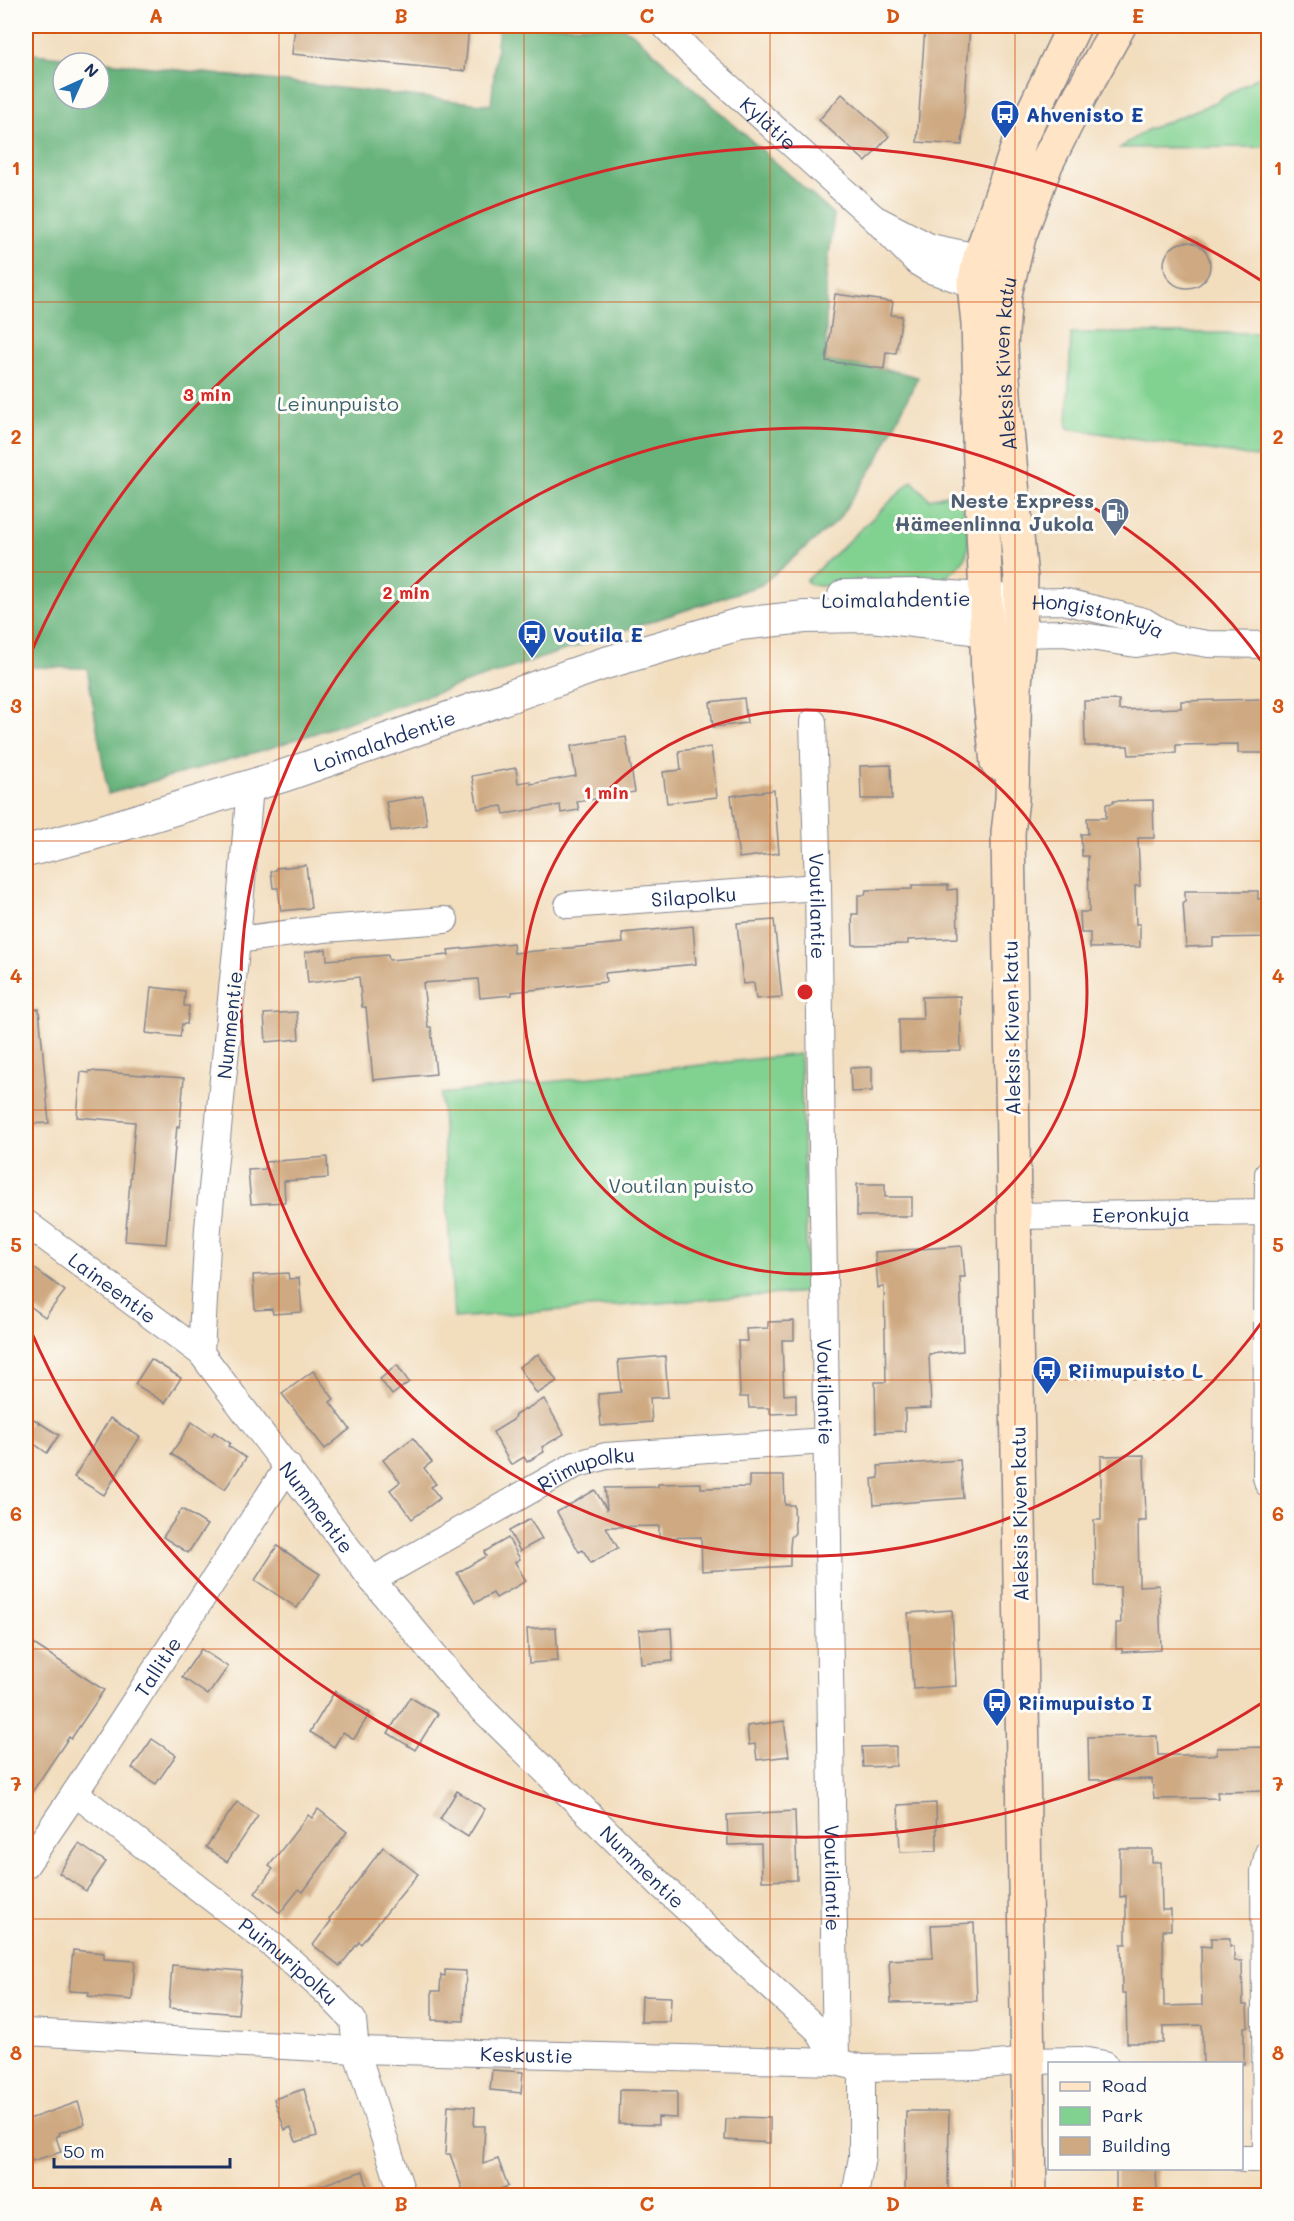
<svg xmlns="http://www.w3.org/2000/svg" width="1294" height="2221" font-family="Mali,sans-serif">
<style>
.green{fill:#81d191;stroke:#4e8078;stroke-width:1.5}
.forest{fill:#68b37b;stroke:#42716c;stroke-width:1.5;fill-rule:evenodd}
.building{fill:#cea981}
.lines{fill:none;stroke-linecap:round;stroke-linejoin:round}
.minor-casing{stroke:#86868e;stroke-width:28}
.tertiary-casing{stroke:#86868e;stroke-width:34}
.secondary-casing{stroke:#86868e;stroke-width:36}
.minor{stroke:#fff;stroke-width:26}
.tertiary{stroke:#fff;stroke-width:32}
.secondary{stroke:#ffe4c6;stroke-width:33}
.grid{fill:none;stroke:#d45514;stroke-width:1.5;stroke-opacity:0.55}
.ring{fill:none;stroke:#d62828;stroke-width:3}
.labels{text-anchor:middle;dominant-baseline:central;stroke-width:6;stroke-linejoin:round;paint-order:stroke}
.transit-label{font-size:20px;font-weight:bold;fill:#164399;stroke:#fdfcf7;text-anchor:start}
.street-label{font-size:20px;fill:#1b2f5e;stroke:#fdfcf7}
.park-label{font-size:20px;fill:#3a606d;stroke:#fdfcf7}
.service-label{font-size:20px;font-weight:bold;fill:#4e5e75;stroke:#fdfcf7;text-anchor:end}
.centre{fill:#d62828;stroke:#fdfcf7;stroke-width:3}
.ring-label{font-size:18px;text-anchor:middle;font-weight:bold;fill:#d62828;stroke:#fdfcf7;stroke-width:6;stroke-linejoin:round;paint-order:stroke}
.neatline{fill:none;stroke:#d45514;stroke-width:2}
.grid-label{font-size:20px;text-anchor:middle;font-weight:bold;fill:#d45514}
</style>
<rect width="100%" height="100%" fill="#fdfcf7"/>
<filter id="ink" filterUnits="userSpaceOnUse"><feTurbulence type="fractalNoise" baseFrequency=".0167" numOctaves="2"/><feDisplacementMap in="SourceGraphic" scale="12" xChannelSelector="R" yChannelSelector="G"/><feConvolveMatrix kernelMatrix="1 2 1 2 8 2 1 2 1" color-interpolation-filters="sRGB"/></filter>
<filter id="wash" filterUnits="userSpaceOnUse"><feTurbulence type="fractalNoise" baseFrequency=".008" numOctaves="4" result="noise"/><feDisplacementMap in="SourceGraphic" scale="24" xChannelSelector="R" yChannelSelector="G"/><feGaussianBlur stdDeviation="1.35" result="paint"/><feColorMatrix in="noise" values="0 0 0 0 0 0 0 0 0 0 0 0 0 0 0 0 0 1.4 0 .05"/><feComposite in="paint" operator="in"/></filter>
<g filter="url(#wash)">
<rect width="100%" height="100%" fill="#f2ddbd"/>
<!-- green -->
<g class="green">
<polygon points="1268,74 1268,147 1120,148 1147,130 1214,103 1259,76"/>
<polygon points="1071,333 1268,333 1268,459 1067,428"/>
<path d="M912 481 929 499 960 492C962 507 970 534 968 548 965 564 949 578 933 582 902 591 855 586 821 586L812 585 806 581Z"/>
<polygon points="800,1054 808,1292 454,1318 441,1094"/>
</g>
<!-- forest -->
<path class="forest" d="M499 26H618L631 32 834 215 826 280V361L885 369 918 377 877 461 837 521 761 585 267 749 108 794 87 668 26 667V53L491 105ZM63 63H99V99H63Z"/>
<g id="blocks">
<!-- building -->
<g class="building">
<polygon points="295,26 469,26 465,71 292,54"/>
<polygon points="925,26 970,26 962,145 917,142"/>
<polygon points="842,94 889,136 866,162 819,120"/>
<circle cx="1187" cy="265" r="23"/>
<polygon points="835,294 893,302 891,315 902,316 896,353 886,352 884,369 826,361"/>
<polygon points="744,698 747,723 713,727 710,702"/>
<polygon points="1263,699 1264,753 1238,753 1238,744 1176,745 1176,753 1129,755 1128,746 1085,746 1084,701 1119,700 1119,710 1181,708 1181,701"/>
<polygon points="626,737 635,792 577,802 579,810 561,813 560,805 504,814 502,806 478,809 472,776 516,768 518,783 530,781 531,784 576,776 571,746"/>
<polygon points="711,747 717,797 667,803 663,772 681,770 679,751"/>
<polygon points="891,765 892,799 861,799 860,766"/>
<polygon points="774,790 779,853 739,858 731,796"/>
<polygon points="423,796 427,825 391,831 386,802"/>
<polygon points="1153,800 1154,838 1138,838 1140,886 1135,886 1136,924 1140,924 1140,947 1090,948 1090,933 1081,933 1080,912 1089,912 1088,856 1082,856 1081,834 1088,834 1087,818 1106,818 1106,804 1113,803 1113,801"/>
<polygon points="306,865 311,908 281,911 278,888 273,888 271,871 276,870 276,868"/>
<polygon points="912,885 948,885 948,890 957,889 958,938 908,940 908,944 853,945 852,914 858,914 858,895 865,895 866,890 912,889"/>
<polygon points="1185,891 1258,891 1258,899 1269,898 1269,937 1213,938 1213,946 1186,947 1183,902 1185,902"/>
<polygon points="774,920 782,997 756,999 754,983 743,984 737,923"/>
<polygon points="693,926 696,964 605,973 606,982 512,992 512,995 480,998 478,979 423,983 428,1027 431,1027 436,1074 373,1080 366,1007 362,1007 359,977 308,983 305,952 326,949 327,960 388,955 389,960 449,955 448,950 513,943 514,953 623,943 622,933"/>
<polygon points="151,987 185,991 184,1006 189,1006 187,1024 182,1024 180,1037 146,1033"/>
<polygon points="960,996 961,1051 900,1052 899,1019 923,1019 922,997"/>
<polygon points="39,1009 49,1123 26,1124 26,1010"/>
<polygon points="297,1012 299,1039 266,1042 264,1014"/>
<polygon points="872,1067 872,1091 851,1092 850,1068"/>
<polygon points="89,1071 184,1078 180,1122 179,1127 177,1126 166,1244 125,1241 135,1122 77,1117 81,1072 89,1073"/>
<polygon points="327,1157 328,1178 284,1181 285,1202 251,1204 248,1170 265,1169 265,1162"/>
<polygon points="857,1184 885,1184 885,1197 912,1197 912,1216 857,1216"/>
<polygon points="962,1246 965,1277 960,1277 963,1351 929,1354 931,1408 905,1409 905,1431 876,1432 875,1382 886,1382 884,1287 878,1288 875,1252"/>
<polygon points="26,1262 65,1291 45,1317 26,1303"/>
<polygon points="288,1273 289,1279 299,1278 302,1312 273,1314 272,1309 255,1310 253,1275"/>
<polygon points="794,1321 794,1340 782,1340 784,1395 796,1394 796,1413 770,1414 770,1408 749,1408 748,1397 740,1397 738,1341 747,1341 746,1329 768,1328 768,1322"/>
<polygon points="538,1354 557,1381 537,1394 519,1367"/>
<polygon points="665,1356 668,1397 650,1398 652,1422 601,1426 598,1394 621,1392 618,1360"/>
<polygon points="151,1359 181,1378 165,1403 135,1384"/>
<polygon points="397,1365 409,1382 392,1395 380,1379"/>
<polygon points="313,1371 334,1399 330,1402 350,1429 325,1449 282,1394"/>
<polygon points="544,1399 564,1434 542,1447 544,1452 527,1462 524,1457 511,1465 493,1432 513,1420 515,1415"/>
<polygon points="32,1418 59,1435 47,1453 26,1438 26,1428"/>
<polygon points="110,1418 140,1437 104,1495 74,1477"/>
<polygon points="192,1422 212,1436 214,1432 230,1443 228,1446 246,1458 225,1489 171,1454"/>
<polygon points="413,1438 432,1462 424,1468 436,1484 431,1487 440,1498 412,1519 390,1490 400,1482 383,1460"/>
<polygon points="1144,1455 1146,1521 1138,1521 1139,1586 1159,1585 1161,1650 1122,1652 1122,1649 1116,1649 1116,1623 1121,1623 1120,1587 1095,1586 1094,1520 1101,1520 1101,1456"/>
<polygon points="960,1460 963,1498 874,1505 872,1479 879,1478 878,1466"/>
<polygon points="749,1476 784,1476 785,1505 794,1505 795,1533 791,1537 790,1547 790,1566 702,1571 701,1537 659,1538 659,1526 606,1527 618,1548 591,1563 583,1550 579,1552 557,1512 595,1490 607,1510 605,1488 658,1487 658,1484 701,1483 701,1488 749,1487"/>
<polygon points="182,1509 207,1525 188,1553 163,1537"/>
<polygon points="530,1519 542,1539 520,1551 509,1531"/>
<polygon points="508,1538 520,1559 515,1562 526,1581 496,1598 493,1593 475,1603 457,1573 486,1556 484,1552"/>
<polygon points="277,1546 320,1574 297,1608 255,1580"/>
<polygon points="952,1610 956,1686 913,1689 908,1613"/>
<polygon points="556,1627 558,1661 529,1663 527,1629"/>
<polygon points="671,1628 673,1661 641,1664 639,1630"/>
<polygon points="26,1639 104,1690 71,1739 69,1737 26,1801"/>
<polygon points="201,1649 228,1667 208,1695 182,1677"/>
<polygon points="335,1691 370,1713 354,1739 343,1732 334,1747 310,1732"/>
<polygon points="410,1697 438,1714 415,1750 388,1733"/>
<polygon points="784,1721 789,1756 757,1760 755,1744 749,1745 747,1726"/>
<polygon points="1157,1736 1158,1755 1217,1755 1217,1748 1269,1747 1269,1791 1217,1792 1218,1798 1154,1799 1152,1779 1089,1780 1088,1737"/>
<polygon points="152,1739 176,1755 156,1784 132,1768"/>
<polygon points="896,1746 896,1766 863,1767 862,1747"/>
<polygon points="457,1791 485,1809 468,1837 440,1819"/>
<polygon points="237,1802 258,1816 227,1862 206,1847"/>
<polygon points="936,1803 937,1851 900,1852 898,1805"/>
<polygon points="318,1809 347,1832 303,1892 299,1889 280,1913 255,1893 273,1869 269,1866 308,1815 312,1818"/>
<polygon points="795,1811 797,1880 762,1881 761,1844 728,1845 727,1815"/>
<polygon points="79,1844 106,1862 86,1891 59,1873"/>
<polygon points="383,1847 418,1874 361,1944 359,1942 340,1966 313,1945 331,1921 329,1919"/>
<polygon points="1120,1849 1152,1849 1152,1862 1161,1862 1162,1910 1171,1910 1171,1930 1163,1930 1164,2006 1202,2005 1201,1946 1211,1947 1211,1938 1230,1938 1230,1946 1234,1946 1234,1961 1242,1961 1243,2005 1247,2005 1248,2027 1244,2027 1244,2064 1203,2064 1202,2025 1163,2026 1163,2043 1127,2043 1126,1993 1122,1993 1121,1944 1126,1944 1126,1896 1120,1897"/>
<polygon points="974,1923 977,2001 891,2003 889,1960 933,1958 931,1925"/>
<polygon points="73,1950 104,1953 104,1959 135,1961 132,2000 88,1996 89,1992 69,1991"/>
<polygon points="172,1965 242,1971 238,2014 169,2008"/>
<polygon points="445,1970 466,1971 464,2021 432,2020 432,1991 440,1991 441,1975 445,1976"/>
<polygon points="642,1996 671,1997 670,2022 641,2022"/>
<polygon points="492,2070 523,2072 521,2093 490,2090"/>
<polygon points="304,2089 317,2136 296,2142 291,2127 285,2130 274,2099"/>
<polygon points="620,2090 677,2091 677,2118 658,2117 658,2125 619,2124"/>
<polygon points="78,2102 85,2124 59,2133 60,2135 56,2137 61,2152 32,2161 26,2141 26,2120"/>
<polygon points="448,2105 475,2107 474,2126 485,2126 483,2164 498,2159 508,2186 482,2196 465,2196 450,2154 445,2154"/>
<polygon points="906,2111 949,2111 948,2196 905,2196"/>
<polygon points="740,2117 770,2118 770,2143 725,2140 726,2119 740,2119"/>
<polygon points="1116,2169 1156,2169 1157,2196 1116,2196"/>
<polygon points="363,2171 370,2196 301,2196 301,2192"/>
</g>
</g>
</g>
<g filter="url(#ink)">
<use href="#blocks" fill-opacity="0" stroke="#86868e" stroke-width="1.5"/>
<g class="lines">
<!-- minor casing -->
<g class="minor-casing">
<g id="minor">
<path id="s1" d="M665 26 690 52 874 218"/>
<polyline points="991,290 930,270 917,262 874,218 930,247 997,261"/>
<path id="s2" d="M1020 602 1063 601 1144 621 1172 638"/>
<polyline points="1019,634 1063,633 1136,644 1172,638 1208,644 1268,645"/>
<path id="s3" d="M813 722 818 887 836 2061"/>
<path id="s4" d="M250 786 237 940 208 1228 201 1353 372 1580 467 1694 662 1886 818 2030 836 2062"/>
<path id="s5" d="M568 905 818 887"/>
<polyline points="237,940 324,929 445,920"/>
<polyline points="1268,1174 1266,1477 1268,1484"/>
<path id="s6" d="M1015 1216 1268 1212"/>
<path id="s7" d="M26 1223 201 1353"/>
<path id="s8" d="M372 1580 575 1465 606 1456 826 1441"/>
<path id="s9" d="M75 1793 275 1947 326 1992 353 2020 356 2050 403 2196"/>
<path id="s10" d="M26 1865 75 1793 288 1466"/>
<path id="s11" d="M26 2032 356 2050 836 2062 862 2068 976 2066 1028 2061 1081 2060 1105 2064"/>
<polyline points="1242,2159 1268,2159"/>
<polyline points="1266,2160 1264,1872 1268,1853"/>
<polyline points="855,2196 862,2157 862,2068"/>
</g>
</g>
<!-- tertiary casing -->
<g class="tertiary-casing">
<g id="tertiary">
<polyline points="844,596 922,595 1013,601"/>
<path id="s12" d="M26 851 92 834 286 775 602 664 740 624 805 617 872 616 1014 633"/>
</g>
</g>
<!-- secondary casing -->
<g class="secondary-casing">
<g id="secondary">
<polyline points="997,763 988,680 985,573 978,417 980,391 978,323 974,285 980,257 1021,137 1074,26"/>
<path id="s13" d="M1030 2196 1008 833 1012 799 1015 685 1019 634 1021 579 1005 409 1001 345 1005 294 1019 237 1046 164 1081 94 1119 26"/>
</g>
</g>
<!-- minor -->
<use href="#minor" class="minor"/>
<!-- tertiary -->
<use href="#tertiary" class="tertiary"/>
<!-- secondary -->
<use href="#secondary" class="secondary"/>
</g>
</g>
<!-- grid -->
<path class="grid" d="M279 26V2196M524 26V2196M770 26V2196M1015 26V2196M26 302H1268M26 572H1268M26 841H1268M26 1110H1268M26 1380H1268M26 1649H1268M26 1919H1268"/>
<!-- distance rings -->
<g class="ring">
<circle cx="805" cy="992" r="282"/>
<path d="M1267 1315A564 564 0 1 1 1267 669"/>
<path d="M1265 1701A845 845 0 0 1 27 1322M27 662A845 845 0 0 1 1265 283"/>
</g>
<!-- icons -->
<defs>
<g id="bus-pin" transform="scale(1.5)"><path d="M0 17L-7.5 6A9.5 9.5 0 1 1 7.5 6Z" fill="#1a4fb4" stroke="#fdfcf7"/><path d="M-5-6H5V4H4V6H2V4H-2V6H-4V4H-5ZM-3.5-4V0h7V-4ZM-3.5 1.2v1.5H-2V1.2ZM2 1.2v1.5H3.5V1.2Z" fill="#fff"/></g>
<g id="fuel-pin" transform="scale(1.5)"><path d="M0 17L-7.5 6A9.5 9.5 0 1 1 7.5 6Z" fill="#5c6f8a" stroke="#fdfcf7"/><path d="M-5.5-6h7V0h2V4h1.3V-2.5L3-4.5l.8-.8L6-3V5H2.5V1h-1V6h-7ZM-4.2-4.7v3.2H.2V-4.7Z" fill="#fff"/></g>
</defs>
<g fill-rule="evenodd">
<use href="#bus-pin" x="1005" y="114"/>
<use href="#fuel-pin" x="1115" y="512"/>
<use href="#bus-pin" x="532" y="634"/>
<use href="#bus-pin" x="1047" y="1370"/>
<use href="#bus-pin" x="997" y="1702"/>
</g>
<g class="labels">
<!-- transit labels -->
<g class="transit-label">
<text x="1026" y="114">Ahvenisto E</text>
<text x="553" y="634">Voutila E</text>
<text x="1068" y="1370">Riimupuisto L</text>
<text x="1018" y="1702">Riimupuisto I</text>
</g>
<!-- street labels -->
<g class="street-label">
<text stroke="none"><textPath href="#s1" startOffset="142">Kylätie</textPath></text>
<text stroke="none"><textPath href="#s13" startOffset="1834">Aleksis Kiven katu</textPath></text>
<text transform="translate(896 599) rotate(-1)">Loimalahdentie</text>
<text stroke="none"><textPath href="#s2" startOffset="80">Hongistonkuja</textPath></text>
<text stroke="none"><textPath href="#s12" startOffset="375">Loimalahdentie</textPath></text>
<text stroke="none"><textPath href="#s5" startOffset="126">Silapolku</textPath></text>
<text stroke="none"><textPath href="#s3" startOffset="184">Voutilantie</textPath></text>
<text transform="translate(229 1025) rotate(-84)">Nummentie</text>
<text transform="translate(1011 1028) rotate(-91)">Aleksis Kiven katu</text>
<text stroke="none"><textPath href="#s6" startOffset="126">Eeronkuja</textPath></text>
<text stroke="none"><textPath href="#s7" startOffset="108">Laineentie</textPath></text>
<text stroke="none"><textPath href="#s3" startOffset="670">Voutilantie</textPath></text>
<text stroke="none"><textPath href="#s8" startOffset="243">Riimupolku</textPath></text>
<text stroke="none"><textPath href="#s4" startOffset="762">Nummentie</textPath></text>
<text transform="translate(1019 1514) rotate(-91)">Aleksis Kiven katu</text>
<text stroke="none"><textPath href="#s10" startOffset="238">Tallitie</textPath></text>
<text stroke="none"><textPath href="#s4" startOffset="1248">Nummentie</textPath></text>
<text stroke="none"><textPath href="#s3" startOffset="1156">Voutilantie</textPath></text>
<text stroke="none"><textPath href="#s9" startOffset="272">Puimuripolku</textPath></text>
<text stroke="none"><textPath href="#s11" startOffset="501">Keskustie</textPath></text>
</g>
<!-- park labels -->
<g class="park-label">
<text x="338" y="403">Leinunpuisto</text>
<text x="681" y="1185">Voutilan puisto</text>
</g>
<!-- service labels -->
<g class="service-label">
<text x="1094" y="500">Neste Express<tspan x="1094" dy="23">Hämeenlinna Jukola</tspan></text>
</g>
</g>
<circle cx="805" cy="992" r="9" class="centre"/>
<g class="ring-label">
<text x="207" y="401">3 min</text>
<text x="406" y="599">2 min</text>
<text x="606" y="799">1 min</text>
</g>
<!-- margin -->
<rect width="1294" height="2221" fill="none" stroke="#fdfcf7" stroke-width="66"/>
<!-- legend -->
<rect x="1048" y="2062" width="195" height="108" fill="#fdfcf7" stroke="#a3aaba" stroke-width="1.5"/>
<rect x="1060" y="2082" width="30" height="9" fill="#ffe4c6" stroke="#a3aaba" stroke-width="1.5"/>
<text x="1102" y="2092" font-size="18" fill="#1b2f5e">Road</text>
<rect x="1060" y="2107" width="30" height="18" fill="#81d191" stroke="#a3aaba" stroke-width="1.5"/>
<text x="1102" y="2122" font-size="18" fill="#1b2f5e">Park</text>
<rect x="1060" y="2137" width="30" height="18" fill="#cea981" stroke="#a3aaba" stroke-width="1.5"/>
<text x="1102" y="2152" font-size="18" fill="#1b2f5e">Building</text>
<!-- north arrow -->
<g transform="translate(81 81) rotate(45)"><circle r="28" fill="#fdfcf7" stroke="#a3aaba" stroke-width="1.5"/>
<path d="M0-4.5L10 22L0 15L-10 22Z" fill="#1f6fb2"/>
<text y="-9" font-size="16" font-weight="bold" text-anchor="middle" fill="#1b2f5e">N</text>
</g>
<!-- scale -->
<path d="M54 2158v9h176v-9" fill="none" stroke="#1b2f5e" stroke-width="3"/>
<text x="63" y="2158" font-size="18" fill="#1b2f5e" stroke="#fdfcf7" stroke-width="4.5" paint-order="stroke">50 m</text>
<rect x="33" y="33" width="1228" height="2155" class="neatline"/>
<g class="grid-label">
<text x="156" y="23">A</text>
<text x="401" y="23">B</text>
<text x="647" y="23">C</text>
<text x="893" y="23">D</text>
<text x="1138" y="23">E</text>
<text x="16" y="175">1</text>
<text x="1278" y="175">1</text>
<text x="16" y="444">2</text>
<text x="1278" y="444">2</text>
<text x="16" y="713">3</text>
<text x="1278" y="713">3</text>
<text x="16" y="983">4</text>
<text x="1278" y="983">4</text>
<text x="16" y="1252">5</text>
<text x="1278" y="1252">5</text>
<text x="16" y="1521">6</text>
<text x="1278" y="1521">6</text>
<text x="16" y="1791">7</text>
<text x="1278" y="1791">7</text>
<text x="16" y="2060">8</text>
<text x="1278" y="2060">8</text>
<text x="156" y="2211">A</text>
<text x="401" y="2211">B</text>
<text x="647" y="2211">C</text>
<text x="893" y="2211">D</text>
<text x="1138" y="2211">E</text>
</g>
</svg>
